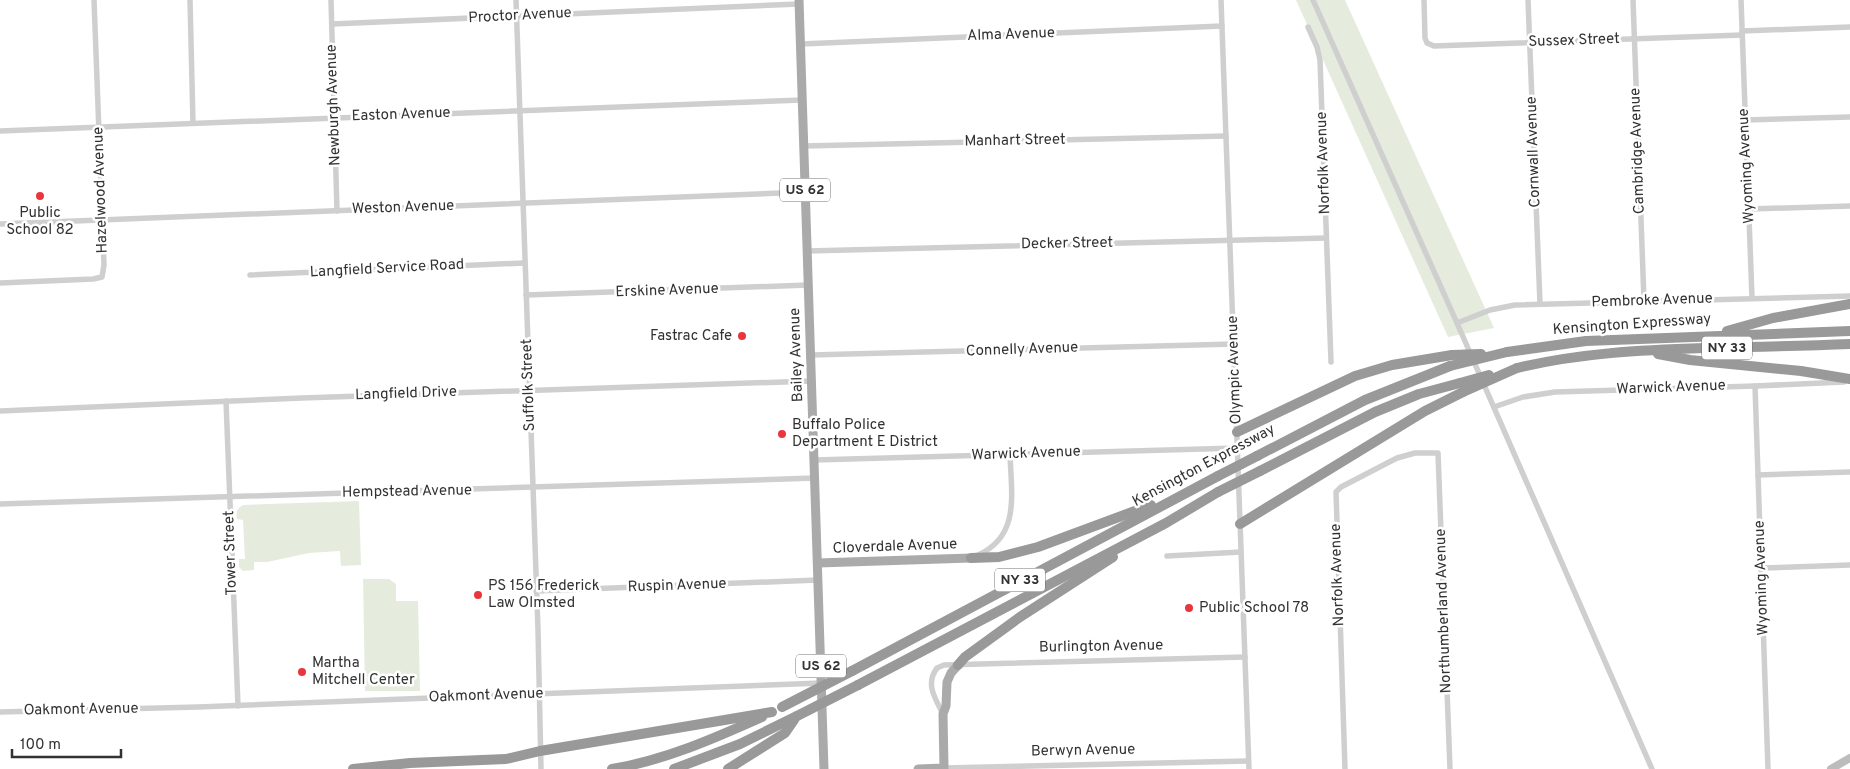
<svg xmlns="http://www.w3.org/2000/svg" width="1850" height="769" font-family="Overpass,sans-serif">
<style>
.green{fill:#e5ecde}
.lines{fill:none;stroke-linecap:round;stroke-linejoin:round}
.street{stroke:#cfcfcf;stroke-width:5.5}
.secondary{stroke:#bcbcbc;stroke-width:8}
.primary{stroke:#aaa;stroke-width:9}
.highway{stroke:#999;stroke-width:10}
.highway-bridge{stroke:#999;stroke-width:10}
.poi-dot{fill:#e9353c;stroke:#fff;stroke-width:2}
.labels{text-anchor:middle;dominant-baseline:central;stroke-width:5;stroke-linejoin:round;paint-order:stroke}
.shield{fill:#fff;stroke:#707070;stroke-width:1}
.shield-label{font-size:14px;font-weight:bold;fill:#323232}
.street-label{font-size:15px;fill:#323232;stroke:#fff}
.poi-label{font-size:15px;fill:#323232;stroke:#fff;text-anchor:start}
</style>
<rect width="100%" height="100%" fill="#fff"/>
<!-- green -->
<g class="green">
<polygon points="1296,0 1345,0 1494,328 1448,337"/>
<path d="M359 501 361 565 341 566 340 551 309 553 267 562H254V570L243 571 239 567V559H245L243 520 237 519C236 512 236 509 243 505Z"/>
<polygon points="363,579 389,579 396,584 396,601 418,601 420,691 365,691"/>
</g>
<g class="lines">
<!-- street -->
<g class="street">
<polyline points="190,0 193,123"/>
<polyline points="331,0 337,211"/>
<polyline points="516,0 538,630 541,769"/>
<polyline points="1221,0 1249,769"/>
<polyline points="1313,0 1457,323 1652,769"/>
<polyline points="1424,0 1425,38 1427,43 1434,46 1742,35"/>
<polyline points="1528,0 1540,304"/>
<polyline points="1633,0 1644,301"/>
<polyline points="1741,0 1752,298"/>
<polyline points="332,24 799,4"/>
<polyline points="1308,27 1317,47 1320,60 1331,362"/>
<polyline points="1742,31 1850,27"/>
<polyline points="801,44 1222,26"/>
<polyline points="1745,120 1850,117"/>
<polyline points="0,131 802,100"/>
<polyline points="804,146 1226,136"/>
<polyline points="1750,209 1850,206"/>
<polyline points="0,224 806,192"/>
<polyline points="807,251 1326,238"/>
<polyline points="250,275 524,263"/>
<polyline points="0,283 93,279 102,277 104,265 94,0"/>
<polyline points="526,295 808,285"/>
<polyline points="1457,323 1490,310 1515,305 1850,296"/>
<polyline points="811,355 1234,344"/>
<polyline points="1755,386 1768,769"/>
<polyline points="226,401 238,706"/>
<polyline points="1494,407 1523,397 1555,392 1755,386 1844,382"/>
<polyline points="0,411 302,398 812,381"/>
<polyline points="814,460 1238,448"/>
<polyline points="1758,475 1850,472"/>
<polyline points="0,504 815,478"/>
<path d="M978 555C1021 536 1011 493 1010 454"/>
<polyline points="1167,556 1241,552"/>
<polyline points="1762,568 1850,565"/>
<polyline points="536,591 818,580"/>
<polyline points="0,712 198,707 822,683"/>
<path d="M943 714C935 698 925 684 937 668L944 665 1245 657"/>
<polyline points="944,768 1248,761"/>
<polyline points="1345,769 1336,492 1341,487 1397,458 1415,453 1438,453 1450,769"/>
</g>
<!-- secondary -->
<polyline class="secondary" points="1831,769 1850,758"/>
<!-- primary -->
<g class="primary">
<polyline points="799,0 824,769"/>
<polyline points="818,563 971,558"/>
<polyline points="918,769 944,768 943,714 946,706 947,682 951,673 958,665"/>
</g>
<!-- highway -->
<g class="highway">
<polyline points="1727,331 1773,318 1850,304"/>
<polyline points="1507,352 1586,341 1850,331"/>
<polyline points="1658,354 1690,360 1801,371 1850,379"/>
<path d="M1517 368C1580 353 1641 350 1705 348 1754 347 1802 346 1850 344"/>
<polyline points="1237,432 1355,376 1392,365 1452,355"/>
<polyline points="1257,456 1365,400 1450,366"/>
<polyline points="1260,471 1375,412 1419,394 1460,383"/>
<polyline points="1240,524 1425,411 1463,392"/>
<polyline points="971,558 999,557 1038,547 1151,505"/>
<polyline points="958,665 965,657 1020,617 1113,557"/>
<polyline points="852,671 1218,476"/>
<polyline points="858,685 1166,523 1218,492"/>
<polyline points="353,769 410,763 506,759 540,751 772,712"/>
<path d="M612 769C665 760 713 739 762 717"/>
<polyline points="674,769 740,744 797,716"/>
<polyline points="728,769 785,733 794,720"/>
</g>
<!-- highway-bridge -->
<g class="highway-bridge">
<polyline points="1452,355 1481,354"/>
<polyline points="1450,366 1507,352"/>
<polyline points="1460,383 1489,375"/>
<polyline points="1463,392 1517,368"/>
<polyline points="1218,476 1257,456"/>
<polyline points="1218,492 1260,471"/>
<polyline points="782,707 852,671"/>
<polyline points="797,716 858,685"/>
</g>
</g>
<!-- markers -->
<g class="poi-dot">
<circle cx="40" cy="196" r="5"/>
<circle cx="742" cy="336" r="5"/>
<circle cx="782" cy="434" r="5"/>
<circle cx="478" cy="595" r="5"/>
<circle cx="1189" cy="608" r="5"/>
<circle cx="302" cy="672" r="5"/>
</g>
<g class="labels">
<!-- shield labels -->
<g class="shield">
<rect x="780" y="178.5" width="50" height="23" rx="4"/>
<rect x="1702" y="336.5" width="50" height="23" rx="4"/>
<rect x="995" y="568.5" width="50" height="23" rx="4"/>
<rect x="796" y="654.5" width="50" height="23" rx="4"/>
</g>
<g class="shield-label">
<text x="805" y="190">US 62</text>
<text x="1727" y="348">NY 33</text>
<text x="1020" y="580">NY 33</text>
<text x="821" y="666">US 62</text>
</g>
<!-- street labels -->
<g class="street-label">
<text transform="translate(520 16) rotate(-3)">Proctor Avenue</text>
<text transform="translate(1011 35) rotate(-2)">Alma Avenue</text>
<text transform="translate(1574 41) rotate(-2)">Sussex Street</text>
<text transform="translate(334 105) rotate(-92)">Newburgh Avenue</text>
<text transform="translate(401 115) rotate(-2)">Easton Avenue</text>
<text transform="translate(1015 141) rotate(-1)">Manhart Street</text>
<text transform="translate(1638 151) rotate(-92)">Cambridge Avenue</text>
<text transform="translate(1534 152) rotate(-92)">Cornwall Avenue</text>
<text transform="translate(1324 163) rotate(-92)">Norfolk Avenue</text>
<text transform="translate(1747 166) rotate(-93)">Wyoming Avenue</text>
<text transform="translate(101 190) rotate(-92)">Hazelwood Avenue</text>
<text transform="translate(403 208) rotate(-2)">Weston Avenue</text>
<text transform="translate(1067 244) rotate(-1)">Decker Street</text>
<text transform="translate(387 269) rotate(-3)">Langfield Service Road</text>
<text transform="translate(667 291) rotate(-2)">Erskine Avenue</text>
<text transform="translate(1652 301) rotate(-2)">Pembroke Avenue</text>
<text transform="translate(1632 325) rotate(-4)">Kensington Expressway</text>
<text transform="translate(1022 350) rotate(-2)">Connelly Avenue</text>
<text transform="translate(797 355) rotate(-92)">Bailey Avenue</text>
<text transform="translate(1235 370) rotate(-92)">Olympic Avenue</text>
<text transform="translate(529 385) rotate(-92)">Suffolk Street</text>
<text transform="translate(1671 388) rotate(-2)">Warwick Avenue</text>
<text transform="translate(406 394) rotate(-2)">Langfield Drive</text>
<text transform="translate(1026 454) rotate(-2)">Warwick Avenue</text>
<text transform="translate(1204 466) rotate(-28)">Kensington Expressway</text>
<text transform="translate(407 492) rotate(-1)">Hempstead Avenue</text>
<text transform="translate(895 547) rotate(-2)">Cloverdale Avenue</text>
<text transform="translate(231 553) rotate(-92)">Tower Street</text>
<text transform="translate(1338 575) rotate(-92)">Norfolk Avenue</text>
<text transform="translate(1762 578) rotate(-92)">Wyoming Avenue</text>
<text transform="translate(677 586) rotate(-2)">Ruspin Avenue</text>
<text transform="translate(1444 611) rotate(-92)">Northumberland Avenue</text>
<text transform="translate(1101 647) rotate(-1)">Burlington Avenue</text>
<text transform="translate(486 696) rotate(-2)">Oakmont Avenue</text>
<text transform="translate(81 710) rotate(-1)">Oakmont Avenue</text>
<text transform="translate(1083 751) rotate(-1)">Berwyn Avenue</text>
</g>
<!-- poi labels -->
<g class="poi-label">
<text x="40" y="213" text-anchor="middle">Public<tspan x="40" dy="17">School 82</tspan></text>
<text x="732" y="336" text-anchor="end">Fastrac Cafe</text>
<text x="792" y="425">Buffalo Police<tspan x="792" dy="17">Department E District</tspan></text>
<text x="488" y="586">PS 156 Frederick<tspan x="488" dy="17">Law Olmsted</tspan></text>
<text x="1199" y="608">Public School 78</text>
<text x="312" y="663">Martha<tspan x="312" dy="17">Mitchell Center</tspan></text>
</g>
</g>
<!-- scale -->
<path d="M12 749v8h109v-8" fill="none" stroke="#323232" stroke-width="2.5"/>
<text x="20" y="749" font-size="15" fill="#323232" stroke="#ffffff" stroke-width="4" paint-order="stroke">100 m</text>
</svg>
